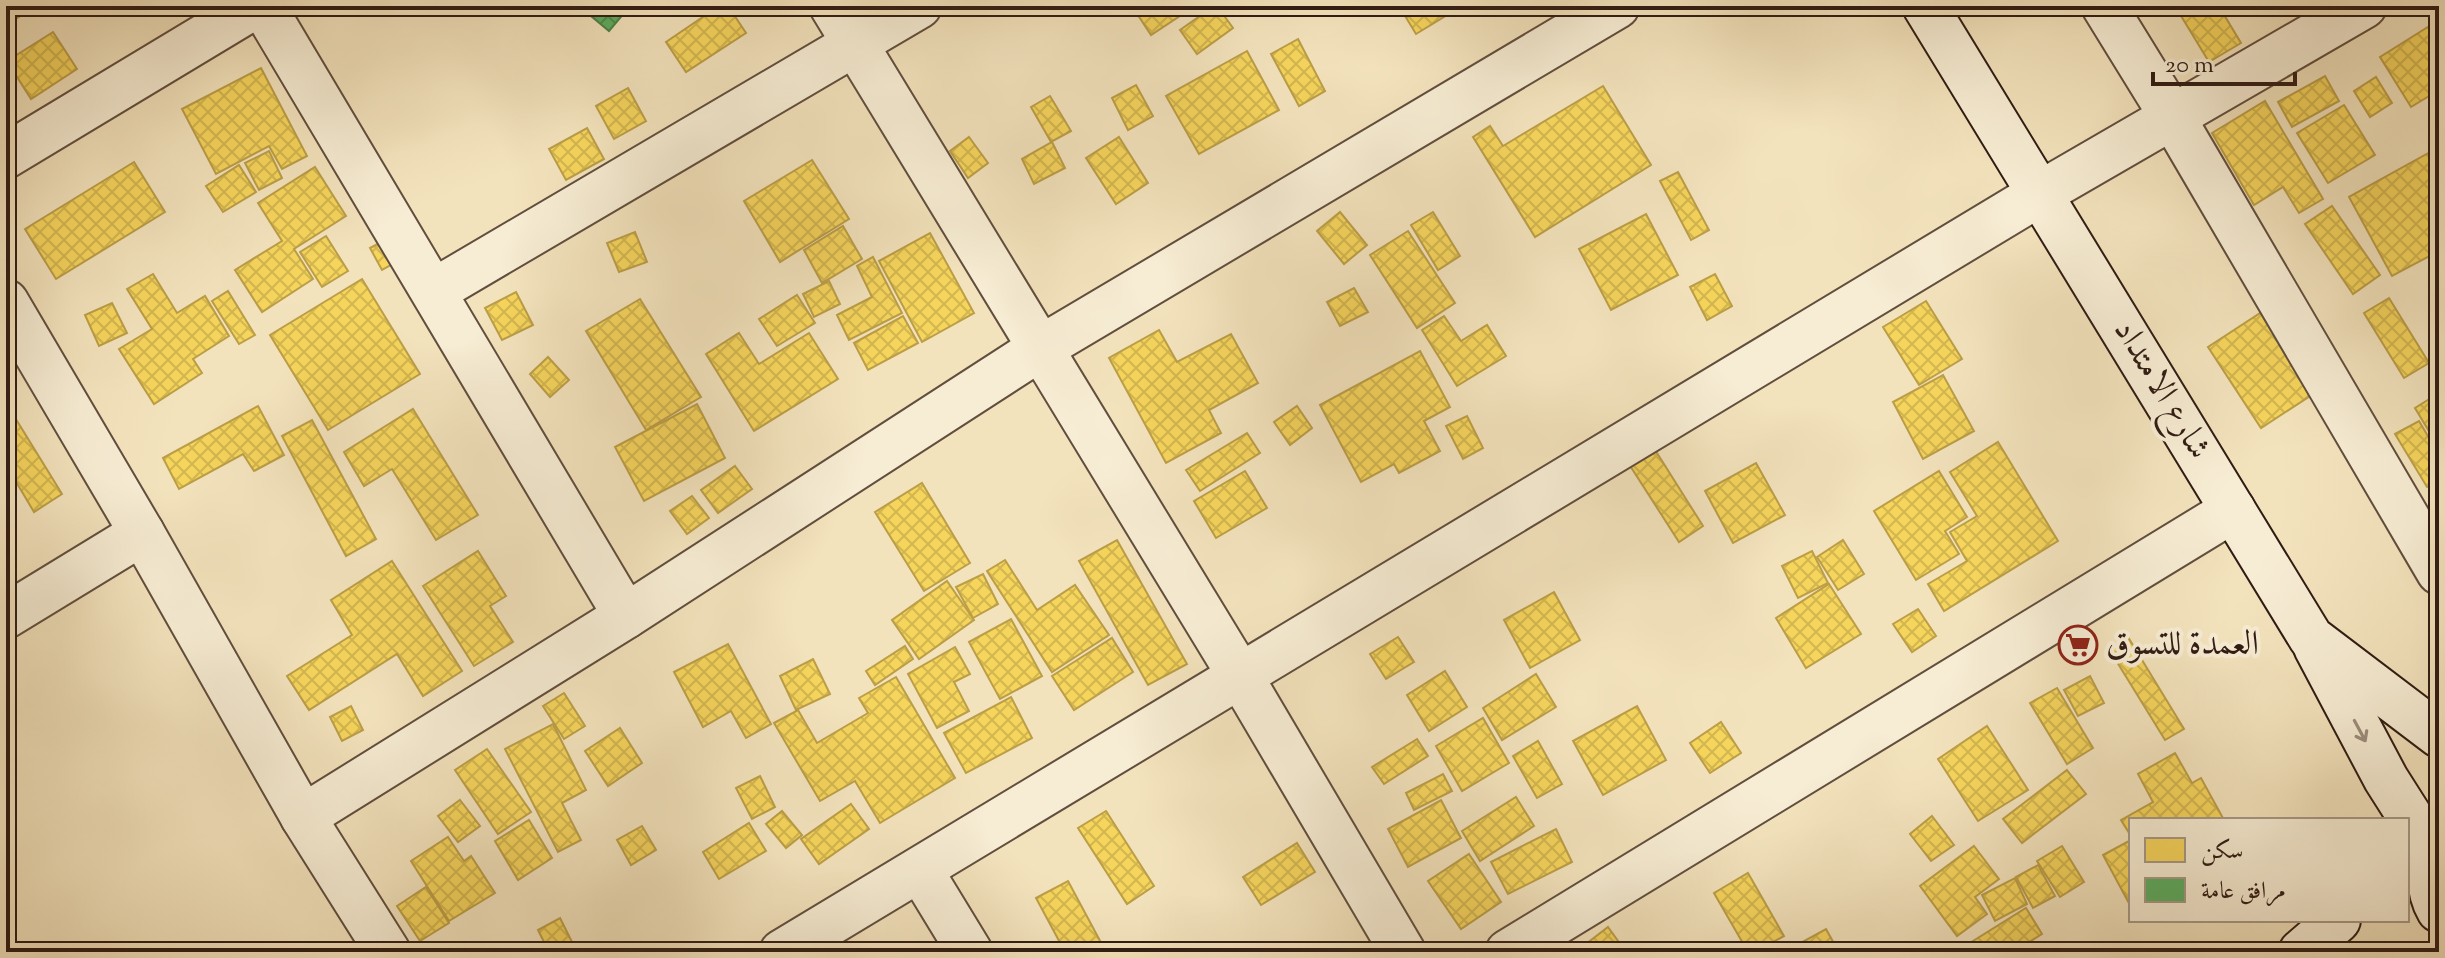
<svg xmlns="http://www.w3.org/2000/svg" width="2445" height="958" font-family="'Sorts Mill Goudy',Amiri,serif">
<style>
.homes{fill:url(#homes-cross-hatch);stroke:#bb9e46;stroke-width:2}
.public{fill:url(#public-cross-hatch);stroke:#4d824a;stroke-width:2}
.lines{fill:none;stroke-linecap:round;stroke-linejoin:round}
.street-casing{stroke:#614e3e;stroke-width:48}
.secondary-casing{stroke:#301c14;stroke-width:48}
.street{stroke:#f7edd4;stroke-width:44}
.secondary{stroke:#f7edd4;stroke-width:44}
.oneway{stroke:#9d8f7e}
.labels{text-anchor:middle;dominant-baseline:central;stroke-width:8;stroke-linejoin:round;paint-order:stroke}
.street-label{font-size:34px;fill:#301c14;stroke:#f7edd4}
.poi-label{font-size:34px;fill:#301c14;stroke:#f7edd4;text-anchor:start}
</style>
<defs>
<pattern id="homes-cross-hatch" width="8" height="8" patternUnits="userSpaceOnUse" patternTransform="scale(2)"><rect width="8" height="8" fill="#f6d55c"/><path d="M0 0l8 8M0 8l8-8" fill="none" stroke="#d3b64f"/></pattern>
<pattern id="public-cross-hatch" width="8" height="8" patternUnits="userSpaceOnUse" patternTransform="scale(2)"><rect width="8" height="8" fill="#5aae61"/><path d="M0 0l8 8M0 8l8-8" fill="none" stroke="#4b8d4f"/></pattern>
</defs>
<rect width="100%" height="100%" fill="#f3e3bd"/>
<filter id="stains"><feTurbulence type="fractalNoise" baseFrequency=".0025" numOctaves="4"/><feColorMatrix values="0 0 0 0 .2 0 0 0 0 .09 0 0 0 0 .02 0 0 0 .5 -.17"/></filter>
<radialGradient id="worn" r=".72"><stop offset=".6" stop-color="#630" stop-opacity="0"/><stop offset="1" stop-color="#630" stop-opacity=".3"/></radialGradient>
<!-- homes -->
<g class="homes">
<polygon points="6,6 24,6 27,12 6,25"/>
<polygon points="719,6 728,6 746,33 686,72 666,42"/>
<polygon points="1132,6 1195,6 1151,35"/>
<polygon points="1214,6 1217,6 1233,28 1197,54 1180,30"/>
<polygon points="1399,6 1462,6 1416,34"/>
<polygon points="2175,6 2235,6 2223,13 2241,43 2209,62"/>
<polygon points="2439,20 2439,90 2411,107 2380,57"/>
<polygon points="53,32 77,69 31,99 7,61"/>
<polygon points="1298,39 1325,91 1299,106 1271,54"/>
<polygon points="1247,51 1279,110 1199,154 1166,96"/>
<polygon points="261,68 307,156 282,169 269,146 216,174 182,109"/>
<polygon points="2325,76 2339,101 2292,127 2278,102"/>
<polygon points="2376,77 2392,103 2370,117 2354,91"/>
<polygon points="1136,85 1153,116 1128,130 1112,98"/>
<polygon points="1603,86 1651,165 1535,237 1473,137 1490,126 1503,146"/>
<polygon points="628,88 646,121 614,139 596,106"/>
<polygon points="1050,96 1071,131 1051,142 1031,107"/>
<polygon points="2265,101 2323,199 2299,213 2283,187 2254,205 2212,133"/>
<polygon points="2344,105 2375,155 2328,183 2297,133"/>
<polygon points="587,128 604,159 566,180 549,149"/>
<polygon points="969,137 988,163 968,178 950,151"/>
<polygon points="1119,137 1148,183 1116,204 1086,158"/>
<polygon points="1052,142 1065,168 1034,184 1022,159"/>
<polygon points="269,151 282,178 259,190 245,163"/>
<polygon points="2432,151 2439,163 2439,251 2392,276 2349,197"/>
<polygon points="812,160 849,219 780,262 744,201"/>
<polygon points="134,162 165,212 56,279 25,229"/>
<polygon points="239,165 256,192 223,212 206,186"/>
<polygon points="315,167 346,216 294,249 313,279 262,312 235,270 282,241 258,203"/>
<polygon points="1678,172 1709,230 1691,240 1660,181"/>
<polygon points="2332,206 2380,275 2353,294 2305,224"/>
<polygon points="1340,212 1367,245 1344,264 1317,231"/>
<polygon points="1433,212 1460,256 1438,270 1411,225"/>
<polygon points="1646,214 1678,275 1611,310 1579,249"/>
<polygon points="843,226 862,259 822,283 804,250"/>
<polygon points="1408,231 1455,303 1417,328 1370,255"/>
<polygon points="400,232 411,254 382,270 370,248"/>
<polygon points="635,232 647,262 619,272 607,243"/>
<polygon points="930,233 974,313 922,342 879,261"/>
<polygon points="326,236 348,271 322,287 300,252"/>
<polygon points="873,257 902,313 849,340 837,315 872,297 857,266"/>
<polygon points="153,274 177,313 205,296 229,336 193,359 202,373 154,404 119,349 152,329 127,289"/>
<polygon points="1715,274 1732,306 1707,320 1690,287"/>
<polygon points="362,279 420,374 328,430 270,335"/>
<polygon points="829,281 840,304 814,317 803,294"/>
<polygon points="1354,288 1368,312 1340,326 1327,302"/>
<polygon points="228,291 255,335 239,344 212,301"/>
<polygon points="516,292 533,325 502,340 485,308"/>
<polygon points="797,295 815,323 777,346 759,319"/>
<polygon points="2389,298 2429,363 2404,378 2364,313"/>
<polygon points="640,299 701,397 646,430 586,331"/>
<polygon points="1926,301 1962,359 1919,385 1883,327"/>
<polygon points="112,303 127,333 99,346 85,315"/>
<polygon points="2271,306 2324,387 2261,428 2208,347"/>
<polygon points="903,316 918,343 868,370 854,343"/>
<polygon points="1444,316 1461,341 1487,325 1506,356 1457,386 1422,330"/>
<polygon points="1159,330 1177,362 1231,334 1258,383 1209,410 1221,433 1166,463 1109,358"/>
<polygon points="739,333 759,364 809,333 838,379 754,431 706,354"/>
<polygon points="1420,351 1450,407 1424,421 1440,451 1399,473 1394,464 1361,482 1320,405"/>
<polygon points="548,357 569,380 550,397 530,374"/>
<polygon points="1943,375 1974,431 1923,459 1893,402"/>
<polygon points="2439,393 2439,448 2415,408"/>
<polygon points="6,403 62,494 34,512 12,475 6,478"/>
<polygon points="697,404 725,458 644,501 615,447"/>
<polygon points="258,406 284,455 254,471 243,454 179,489 163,458"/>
<polygon points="1297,406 1312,428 1290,445 1274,422"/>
<polygon points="413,409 478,515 436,540 392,469 364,486 344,452"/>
<polygon points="1467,416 1483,448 1463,459 1446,426"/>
<polygon points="312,420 376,539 346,556 282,436"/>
<polygon points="2419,421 2439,455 2439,480 2427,487 2395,434"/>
<polygon points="1247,433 1260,453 1200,491 1186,470"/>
<polygon points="1998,442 2058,541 1944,611 1928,584 1967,561 1950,532 1977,516 1950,472"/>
<polygon points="1652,445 1703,526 1679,542 1627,461"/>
<polygon points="1756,463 1785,515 1733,543 1705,491"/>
<polygon points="735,466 752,489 718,513 701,490"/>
<polygon points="1245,471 1267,508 1216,538 1194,501"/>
<polygon points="1939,471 1967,517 1945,531 1959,554 1916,580 1874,511"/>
<polygon points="922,483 970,563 924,591 875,512"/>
<polygon points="692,496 709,518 687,534 670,511"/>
<polygon points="1117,540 1187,664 1148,685 1079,561"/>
<polygon points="1843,540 1864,574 1838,590 1817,557"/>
<polygon points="478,551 506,596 490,606 513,642 474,666 423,586"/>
<polygon points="1812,551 1828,583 1798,598 1782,566"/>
<polygon points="1005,560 1037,610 1075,585 1109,635 1052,672 987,571"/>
<polygon points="392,561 462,671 423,696 397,654 309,710 287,676 352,635 331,600"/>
<polygon points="983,574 998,604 973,618 956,587"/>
<polygon points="947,581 974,620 919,659 892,620"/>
<polygon points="1829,584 1861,634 1806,668 1776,618"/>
<polygon points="1554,592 1580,640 1530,668 1504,620"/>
<polygon points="1918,609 1936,636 1912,652 1893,624"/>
<polygon points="1011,619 1042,676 1000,699 969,642"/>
<polygon points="1398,637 1414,662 1386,679 1370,654"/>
<polygon points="2128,637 2184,729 2165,740 2109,649"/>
<polygon points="1112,638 1133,672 1074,710 1052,676"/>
<polygon points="728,644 771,724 746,738 731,711 703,727 674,672"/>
<polygon points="905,646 913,659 875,685 866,671"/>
<polygon points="955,647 970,674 954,682 969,711 937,728 908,674"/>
<polygon points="813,659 830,694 796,710 780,676"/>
<polygon points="1445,671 1467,707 1429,731 1407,695"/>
<polygon points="1536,674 1556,707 1502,740 1483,708"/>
<polygon points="2090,676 2104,703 2078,716 2064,690"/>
<polygon points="896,677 955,778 880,823 855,781 820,801 774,723 798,710 817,743 868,713 859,698"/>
<polygon points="2057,688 2093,748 2067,764 2030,703"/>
<polygon points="564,693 585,726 564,739 543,706"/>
<polygon points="1011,697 1032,738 966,773 944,733"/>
<polygon points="351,706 363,730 342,741 330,717"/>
<polygon points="1637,706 1666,760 1603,795 1573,741"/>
<polygon points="1483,718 1509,763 1462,791 1436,746"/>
<polygon points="1721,722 1741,753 1710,773 1690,743"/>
<polygon points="553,724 586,790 562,803 581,840 558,852 505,749"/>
<polygon points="1987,726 2028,790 1978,821 1938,759"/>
<polygon points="620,728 642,763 608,786 585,751"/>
<polygon points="1417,739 1428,756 1384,784 1372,767"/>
<polygon points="1538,741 1562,784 1537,798 1513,756"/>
<polygon points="487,749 531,812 498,834 455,770"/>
<polygon points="2175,753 2192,783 2201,778 2224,820 2131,820 2131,836 2121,820 2153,802 2138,774"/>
<polygon points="2067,770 2086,794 2022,843 2003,819"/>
<polygon points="1443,774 1452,791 1414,810 1406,793"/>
<polygon points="760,776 775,807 752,819 736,788"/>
<polygon points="1516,797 1534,826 1480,861 1462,831"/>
<polygon points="460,800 480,826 458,842 438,816"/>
<polygon points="1441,800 1461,838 1408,867 1388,829"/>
<polygon points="851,804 869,829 819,864 801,839"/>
<polygon points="782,811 802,835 786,848 766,824"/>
<polygon points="1106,811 1154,886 1127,904 1078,828"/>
<polygon points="1932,816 1954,845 1931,861 1910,834"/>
<polygon points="529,820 552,858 518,880 495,841"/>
<polygon points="749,823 766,851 719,879 703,852"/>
<polygon points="642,826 656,850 631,865 617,840"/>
<polygon points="1556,829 1572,862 1508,894 1491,862"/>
<polygon points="448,837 464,861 471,856 495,893 449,921 411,861"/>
<polygon points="2131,840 2131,907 2103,855"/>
<polygon points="1297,843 1315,872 1261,905 1243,877"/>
<polygon points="1974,846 1999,879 1975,897 1987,914 1957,936 1920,886"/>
<polygon points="2062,846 2084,882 2060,897 2037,861"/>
<polygon points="1469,854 1501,902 1461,929 1428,881"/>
<polygon points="2038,865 2055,896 2033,908 2016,877"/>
<polygon points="1748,873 1784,936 1755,952 1748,952 1714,893"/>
<polygon points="2015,878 2027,904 1995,921 1982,895"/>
<polygon points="1068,881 1106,952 1065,952 1036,898"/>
<polygon points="426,887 449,923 420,941 397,906"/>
<polygon points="2026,908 2042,934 2013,952 1969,952 1965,946"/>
<polygon points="560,918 577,952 549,952 538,930"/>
<polygon points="1608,927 1626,952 1591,952 1586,944"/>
<polygon points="1826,929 1837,949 1832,952 1801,952 1797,945"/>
</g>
<!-- public -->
<polygon class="public" points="579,6 630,6 609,31"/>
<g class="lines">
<!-- street casing -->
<g class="street-casing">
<g id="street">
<polyline points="263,6 626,616"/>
<polyline points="832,6 1239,674 1403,952"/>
<polyline points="2104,6 2173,118 2439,572"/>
<polyline points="6,156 255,6"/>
<polyline points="434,291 919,6"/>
<polyline points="6,302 142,533 303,817 388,952"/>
<polyline points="6,616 142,533"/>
<polyline points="303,817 626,616 1039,349 1617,6"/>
<polyline points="920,870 970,952"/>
<polyline points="782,952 2041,193 2364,6"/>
<polyline points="1508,952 2233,510"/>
</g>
</g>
<!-- secondary casing -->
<g class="secondary-casing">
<g id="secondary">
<polyline points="1925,6 2311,638 2439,735"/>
<polyline points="2316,647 2386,779 2433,853"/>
<path d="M2439 839C2429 861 2426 888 2439 910"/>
<polyline points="2301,952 2338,920"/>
</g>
</g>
<!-- street -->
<use href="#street" class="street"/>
<!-- secondary -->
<use href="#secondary" class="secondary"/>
</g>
<!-- one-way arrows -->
<defs><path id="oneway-shaft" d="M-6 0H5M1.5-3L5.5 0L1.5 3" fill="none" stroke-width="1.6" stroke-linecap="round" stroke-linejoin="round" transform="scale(2)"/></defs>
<use class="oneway" href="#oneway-shaft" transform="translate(2360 731) rotate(62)"/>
<!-- icons -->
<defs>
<g id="supermarket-ring" transform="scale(2)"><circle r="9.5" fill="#f7edd4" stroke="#8f2418" stroke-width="1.5"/><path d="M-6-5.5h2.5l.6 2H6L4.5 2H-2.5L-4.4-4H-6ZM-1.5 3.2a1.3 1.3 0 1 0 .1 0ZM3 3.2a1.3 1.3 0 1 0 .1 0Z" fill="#8f2418"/></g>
</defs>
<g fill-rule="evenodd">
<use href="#supermarket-ring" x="2078" y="645"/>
</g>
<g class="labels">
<!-- street labels -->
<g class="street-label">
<text transform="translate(2161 390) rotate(59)">شارع الامتداد</text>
</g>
<!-- poi labels -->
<g class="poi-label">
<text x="2106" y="645">العمدة للتسوق</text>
</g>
</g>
<!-- margin -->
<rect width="2445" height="958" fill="none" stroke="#f3e3bd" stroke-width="32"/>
<rect x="8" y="8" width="2429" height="942" fill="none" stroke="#301c14" stroke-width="4"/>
<rect x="16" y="16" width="2413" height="926" fill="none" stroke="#301c14" stroke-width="2"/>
<!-- legend -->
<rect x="2129" y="818" width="280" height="104" fill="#f7edd4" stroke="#a79987" stroke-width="2"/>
<rect x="2145" y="838" width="40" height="24" fill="#f6d55c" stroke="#a79987" stroke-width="2"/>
<text x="2201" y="858" font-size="24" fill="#301c14">سكن</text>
<rect x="2145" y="878" width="40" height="24" fill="#5aae61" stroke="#a79987" stroke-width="2"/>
<text x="2201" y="898" font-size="24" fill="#301c14">مرافق عامة</text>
<!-- scale -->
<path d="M2153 72v12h142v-12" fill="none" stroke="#301c14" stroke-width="4"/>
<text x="2165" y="72" font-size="24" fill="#301c14" stroke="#f7edd4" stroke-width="6" paint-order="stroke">20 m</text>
<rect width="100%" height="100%" filter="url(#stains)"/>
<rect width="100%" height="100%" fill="url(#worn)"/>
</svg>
